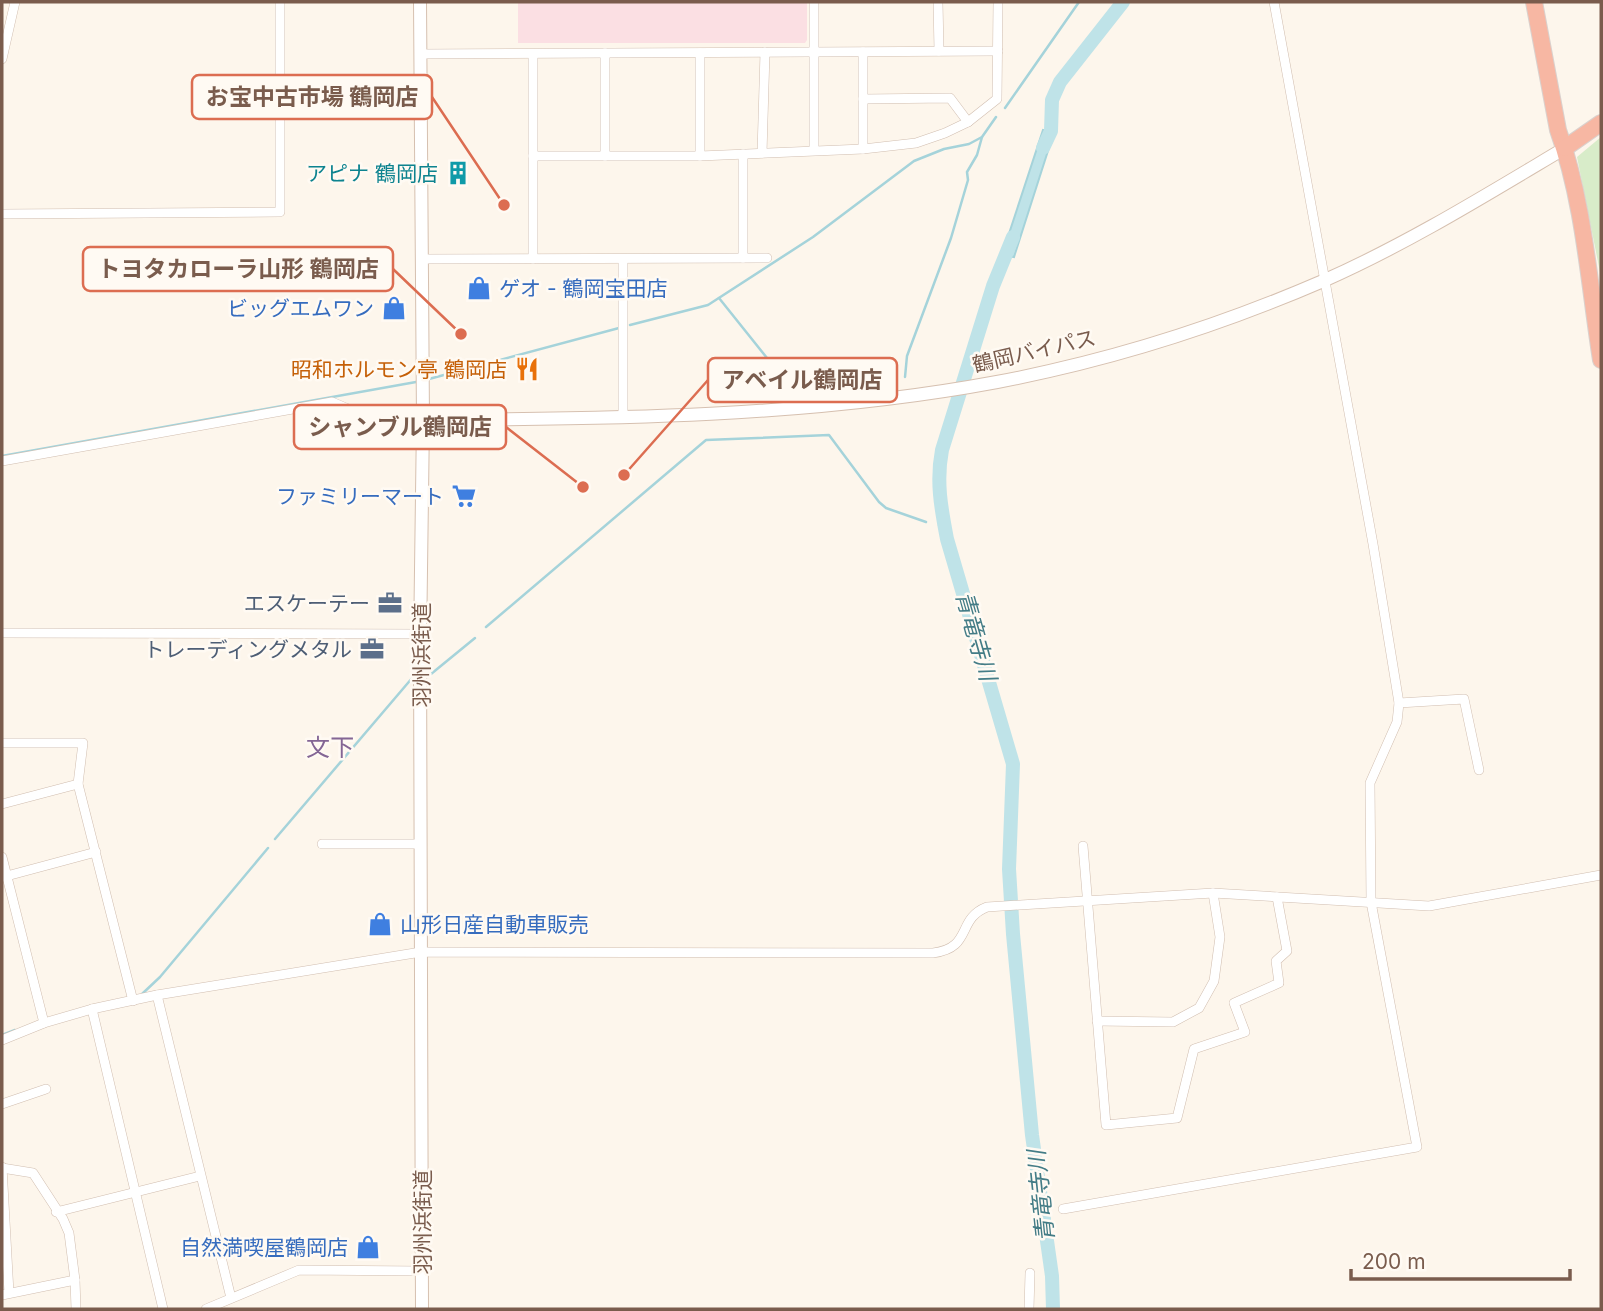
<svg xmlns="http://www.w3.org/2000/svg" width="1603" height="1311" font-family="Inter,'Noto Sans JP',sans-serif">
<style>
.medical{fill:#fbdfe3}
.green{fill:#d8ecc9}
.water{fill:#bfe3e8;stroke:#a5d3da;stroke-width:2}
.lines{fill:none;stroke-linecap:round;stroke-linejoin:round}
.stream{stroke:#a5d3da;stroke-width:2.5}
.river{stroke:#bfe3e8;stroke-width:14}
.street-casing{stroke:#d1beb0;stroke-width:10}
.secondary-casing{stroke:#d6c0b0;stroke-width:14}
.highway-casing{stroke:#dad1cd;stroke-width:18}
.street{stroke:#fff;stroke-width:9}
.secondary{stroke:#fff;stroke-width:12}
.highway{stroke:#f7b7a3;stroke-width:16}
.labels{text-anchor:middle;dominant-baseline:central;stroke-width:5;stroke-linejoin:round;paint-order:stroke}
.culture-label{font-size:21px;fill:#0d838f;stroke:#fffaf3;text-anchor:end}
.shop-label{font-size:21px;fill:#366cbe;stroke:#fffaf3;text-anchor:end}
.street-label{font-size:21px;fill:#7a5c4d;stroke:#fffaf3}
.food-label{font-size:21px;fill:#c56008;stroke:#fffaf3;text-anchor:end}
.service-label{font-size:21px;fill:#4e5e75;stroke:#fffaf3;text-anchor:end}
.water-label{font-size:23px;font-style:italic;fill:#437c86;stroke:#fffaf3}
.quarter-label{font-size:24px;fill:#846695;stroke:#fffaf3}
.leader{fill:none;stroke:#dc6d51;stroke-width:2.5}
.callout-dot{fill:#dc6d51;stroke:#fffaf3;stroke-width:2.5}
.callout{fill:#fffaf3;stroke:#dc6d51;stroke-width:2.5}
.callout-label{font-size:23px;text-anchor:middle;font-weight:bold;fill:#7a5c4d}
</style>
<rect width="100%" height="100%" fill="#fdf6ec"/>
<!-- medical -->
<polygon class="medical" points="518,2 807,2 807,40 805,43 518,43"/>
<!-- green -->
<polygon class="green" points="1601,137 1601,277 1577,157"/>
<!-- water -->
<polygon class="water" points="1043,130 1054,132 1014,257 1002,255"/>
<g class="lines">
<!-- stream -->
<g class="stream">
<polyline points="1005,108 1079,2"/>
<polyline points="719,298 795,393"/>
<polyline points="630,325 708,305 813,237 914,161 944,149 969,144 982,137"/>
<polyline points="905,377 907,356 951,238 968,180 967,172 977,155 982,137 996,117"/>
<polyline points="429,379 619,328"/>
<polyline points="2,456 416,382"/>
<polyline points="939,525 945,527"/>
<polyline points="486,627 706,440 829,435 879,502 886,508 926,522"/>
<polyline points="431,674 475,638"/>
<polyline points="275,839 413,677"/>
<polyline points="142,994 160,977 268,848"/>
<polyline points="2,1035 15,1030"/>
</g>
<!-- river -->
<g class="river">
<polyline points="1043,148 1051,131 1052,100 1060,82 1123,2"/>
<path d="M1013 237 993 286 942 450C936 481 941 508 947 539L1013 764 1009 869 1013 934 1032 1135 1052 1276 1053 1309"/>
</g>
<!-- street casing -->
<g class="street-casing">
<g id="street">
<polyline points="814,2 814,149"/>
<polyline points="938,2 939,51"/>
<polyline points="863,52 863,149"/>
<polyline points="605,53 605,156"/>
<polyline points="700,53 700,156"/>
<polyline points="420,54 998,51"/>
<polyline points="533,54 533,259"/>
<polyline points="2,59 15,2"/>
<polyline points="863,99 950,98 968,122"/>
<polyline points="762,153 765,52"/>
<polyline points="743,154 743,258"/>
<polyline points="533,156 700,156 863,149 916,143 945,133 968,122 997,99 998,2"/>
<polyline points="2,214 280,212 280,2"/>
<polyline points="421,259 767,258"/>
<polyline points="623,259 623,418"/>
<polyline points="2,461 332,402 360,414 410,414 423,420"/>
<polyline points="2,633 421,634"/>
<polyline points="1399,703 1464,699 1479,770"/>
<polyline points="2,743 83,743 78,784 133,1001"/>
<polyline points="2,804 78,784"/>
<polyline points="322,844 421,844"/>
<polyline points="1083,846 1106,1125 1177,1118 1194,1049 1245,1032 1234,1003 1279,983 1276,961 1287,951 1277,897"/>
<polyline points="2,857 44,1023"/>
<polyline points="3,877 96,852"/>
<polyline points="157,995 231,1298"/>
<polyline points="92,1009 163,1309"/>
<polyline points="1097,1021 1173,1022 1199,1008 1214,981 1220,937 1213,893"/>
<path d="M2 1040 44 1023 92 1009 157 995 421 952 933 953C973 948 956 919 987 907L1213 893 1429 906 1601 875"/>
<polyline points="2,1104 46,1089"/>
<polyline points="2,1167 9,1293"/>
<polyline points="2,1168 33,1173 63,1219 69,1233 75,1280 76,1309"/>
<polyline points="1063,1209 1417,1147 1371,902 1370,783 1397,722 1399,703 1373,544 1274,2"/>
<polyline points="56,1212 200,1176"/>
<polyline points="2,1295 75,1280"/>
<polyline points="206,1309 299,1270 422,1271"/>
<polyline points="1029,1309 1030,1273"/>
</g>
</g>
<!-- secondary casing -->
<g class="secondary-casing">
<g id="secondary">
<polyline points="420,2 423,420 420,645 422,1309"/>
<path d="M423 420C612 419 810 417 997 382 1108 361 1219 326 1323 281 1407 244 1486 195 1565 148"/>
</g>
</g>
<!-- highway casing -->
<g class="highway-casing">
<g id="highway">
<path d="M1534 2 1558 130C1584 202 1589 284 1601 360"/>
<polyline points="1565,148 1601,123"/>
</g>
</g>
<!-- street -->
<use href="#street" class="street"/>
<!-- secondary -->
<use href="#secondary" class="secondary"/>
<!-- highway -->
<use href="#highway" class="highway"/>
</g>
<!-- icons -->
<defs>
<g id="building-bare" transform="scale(1.89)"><path d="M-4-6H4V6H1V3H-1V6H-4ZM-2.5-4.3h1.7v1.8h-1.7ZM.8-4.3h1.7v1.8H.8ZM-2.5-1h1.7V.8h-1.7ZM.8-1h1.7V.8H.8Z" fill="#0f9aa8" stroke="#fffaf3" stroke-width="2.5" paint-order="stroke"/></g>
<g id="shop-bare" transform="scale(1.89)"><path d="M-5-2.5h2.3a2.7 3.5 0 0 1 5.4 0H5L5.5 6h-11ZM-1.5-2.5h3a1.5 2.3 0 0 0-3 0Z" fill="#3f7fe0" stroke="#fffaf3" stroke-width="2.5" paint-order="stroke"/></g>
<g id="restaurant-bare" transform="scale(1.89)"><path d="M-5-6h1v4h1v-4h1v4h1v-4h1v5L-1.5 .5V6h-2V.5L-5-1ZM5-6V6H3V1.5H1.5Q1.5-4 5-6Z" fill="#e8710a" stroke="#fffaf3" stroke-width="2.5" paint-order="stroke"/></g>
<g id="supermarket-bare" transform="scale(1.89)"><path d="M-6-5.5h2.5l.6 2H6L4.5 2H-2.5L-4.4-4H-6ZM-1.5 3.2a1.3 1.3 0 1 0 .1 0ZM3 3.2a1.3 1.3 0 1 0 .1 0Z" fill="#3f7fe0" stroke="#fffaf3" stroke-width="2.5" paint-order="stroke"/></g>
<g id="office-bare" transform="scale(1.89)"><path d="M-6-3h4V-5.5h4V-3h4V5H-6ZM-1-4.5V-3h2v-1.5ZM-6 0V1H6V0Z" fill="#5c6f8a" stroke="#fffaf3" stroke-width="2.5" paint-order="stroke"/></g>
</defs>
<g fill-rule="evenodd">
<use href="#building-bare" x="458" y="173"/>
<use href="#shop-bare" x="479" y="288"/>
<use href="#shop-bare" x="394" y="308"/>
<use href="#restaurant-bare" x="527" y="369"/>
<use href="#supermarket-bare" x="464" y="496"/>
<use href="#office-bare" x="390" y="603"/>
<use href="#office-bare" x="372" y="649"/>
<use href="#shop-bare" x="380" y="924"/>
<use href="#shop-bare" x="368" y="1247"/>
</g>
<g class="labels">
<!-- culture labels -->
<g class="culture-label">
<text x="438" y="173">アピナ 鶴岡店</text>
</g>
<!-- shop labels -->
<g class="shop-label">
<text x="499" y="288" text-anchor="start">ゲオ - 鶴岡宝田店</text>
<text x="374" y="308">ビッグエムワン</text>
<text x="444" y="496">ファミリーマート</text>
<text x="400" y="924" text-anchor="start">山形日産自動車販売</text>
<text x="348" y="1247">自然満喫屋鶴岡店</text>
</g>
<!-- street labels -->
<g class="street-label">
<text transform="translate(1034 351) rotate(-13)">鶴岡バイパス</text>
<text transform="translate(421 655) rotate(-90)">羽州浜街道</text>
<text transform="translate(422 1222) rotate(-90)">羽州浜街道</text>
</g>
<!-- food labels -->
<g class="food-label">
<text x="507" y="369">昭和ホルモン亭 鶴岡店</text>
</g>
<!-- service labels -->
<g class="service-label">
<text x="370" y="603">エスケーテー</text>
<text x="352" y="649">トレーディングメタル</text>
</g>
<!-- water labels -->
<g class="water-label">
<text transform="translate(976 636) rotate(74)">青竜寺川</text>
<text transform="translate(1041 1196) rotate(-96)">青竜寺川</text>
</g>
<!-- quarter labels -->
<g class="quarter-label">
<text x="330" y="747">文下</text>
</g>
</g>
<!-- callouts -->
<path class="leader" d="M504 205L432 97M461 334L393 269M624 475L708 380M583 487L506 427"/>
<g class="callout-dot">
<circle cx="504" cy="205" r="7"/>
<circle cx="461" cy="334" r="7"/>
<circle cx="624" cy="475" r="7"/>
<circle cx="583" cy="487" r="7"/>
</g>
<g class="callout">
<rect x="192" y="75" width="240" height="44" rx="7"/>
<rect x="83" y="247" width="310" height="44" rx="7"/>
<rect x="708" y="358" width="189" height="44" rx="7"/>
<rect x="294" y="405" width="212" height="44" rx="7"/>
</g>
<g class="callout-label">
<text x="312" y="105">お宝中古市場 鶴岡店</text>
<text x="238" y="277">トヨタカローラ山形 鶴岡店</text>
<text x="802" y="388">アベイル鶴岡店</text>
<text x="400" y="435">シャンブル鶴岡店</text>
</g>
<!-- border -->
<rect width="1603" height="1311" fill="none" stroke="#7a5c4d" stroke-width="7"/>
<!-- scale -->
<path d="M1351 1269v10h219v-10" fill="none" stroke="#7a5c4d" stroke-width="3.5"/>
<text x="1362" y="1269" font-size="21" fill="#7a5c4d" stroke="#fffaf3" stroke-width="5" paint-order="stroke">200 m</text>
</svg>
